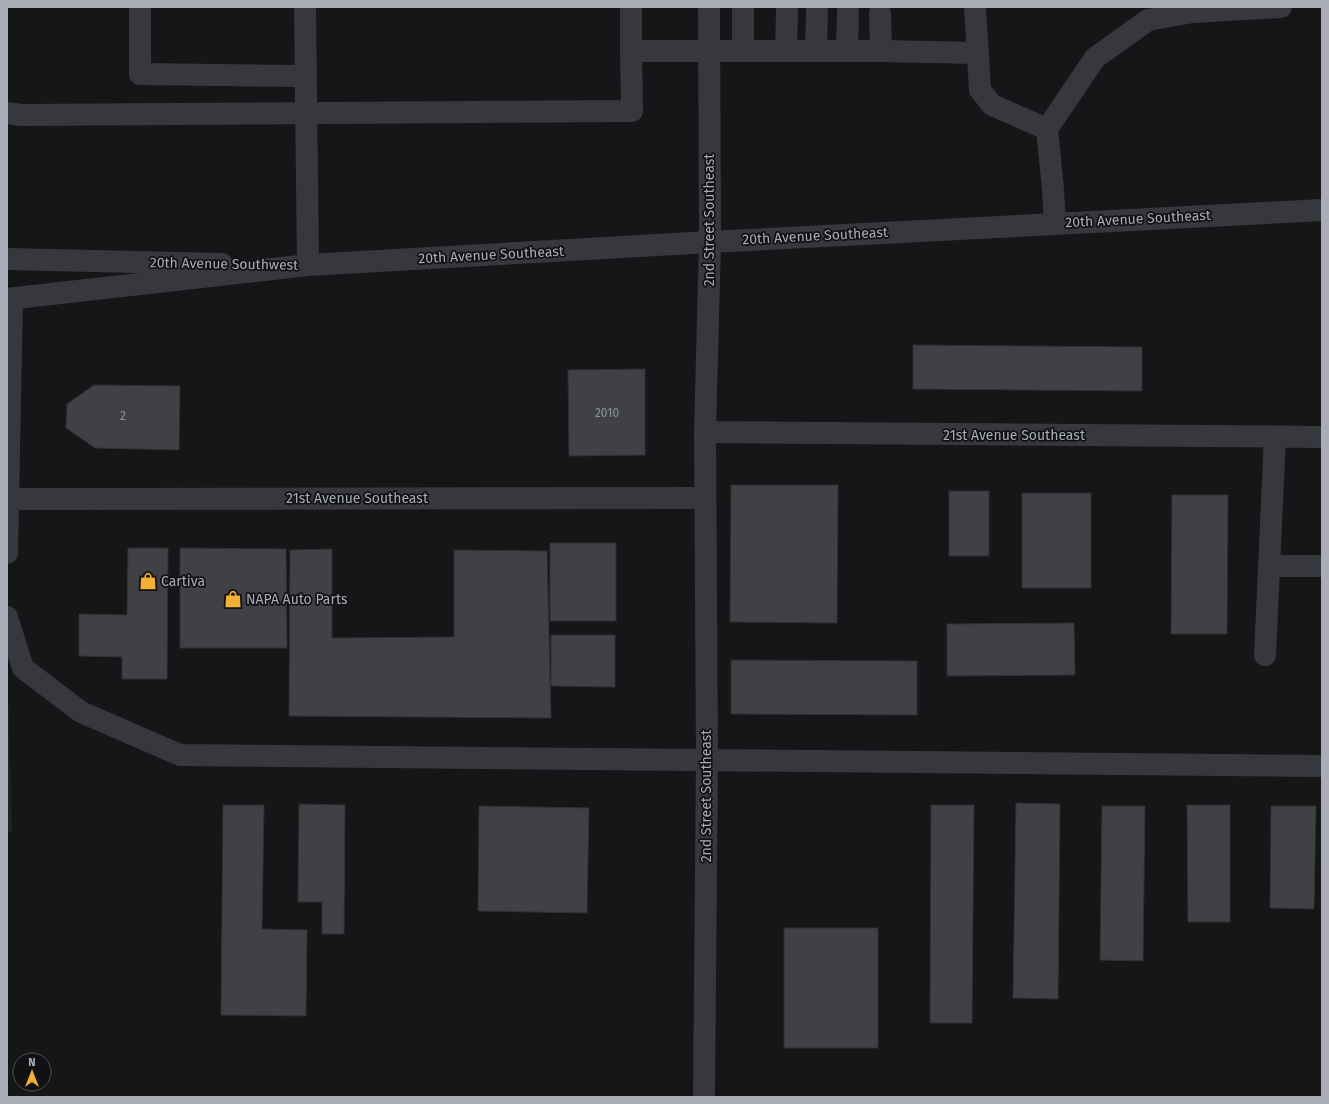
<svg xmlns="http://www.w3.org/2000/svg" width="1329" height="1104" font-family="'Fira Sans',sans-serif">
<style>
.built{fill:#222225}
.building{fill:#404145;stroke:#303034}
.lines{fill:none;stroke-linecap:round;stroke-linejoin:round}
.minor{stroke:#37383d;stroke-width:22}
.labels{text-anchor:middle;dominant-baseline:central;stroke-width:3.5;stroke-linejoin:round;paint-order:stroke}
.number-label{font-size:12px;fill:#8e929b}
.street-label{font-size:14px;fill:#a8adb8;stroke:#111113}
.poi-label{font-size:14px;fill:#a8adb8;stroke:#111113;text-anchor:start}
</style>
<rect width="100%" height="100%" fill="#161618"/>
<!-- built -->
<polygon class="built" points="7,653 12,832 7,832"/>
<!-- building -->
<g class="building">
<polygon points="913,345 1142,347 1142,391 913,389"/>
<polygon points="645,369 645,455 569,456 568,370"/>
<polygon points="94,385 180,386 179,450 95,448 66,428 67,404"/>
<polygon points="731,485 838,485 837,623 730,622"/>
<rect x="949" y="491" width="40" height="65"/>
<rect x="1022" y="493" width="69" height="95"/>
<polygon points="1172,495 1228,495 1227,634 1171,634"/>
<rect x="550" y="543" width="66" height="78"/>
<polygon points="128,548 168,548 167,679 122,679 122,657 79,656 79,614 127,615"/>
<polygon points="180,548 286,549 287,648 180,648"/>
<polygon points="332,549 332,638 454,637 454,550 547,551 551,718 289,716 290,550"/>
<polygon points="1074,623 1075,675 947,676 947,624"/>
<polygon points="551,635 615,635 615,687 551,686"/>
<polygon points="731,660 917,661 917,715 731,714"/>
<polygon points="1016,803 1060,804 1058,999 1013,998"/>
<polygon points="299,804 345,805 344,934 322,934 322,902 298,902"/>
<polygon points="223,805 264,805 262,929 307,930 306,1016 221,1015"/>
<polygon points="931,805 974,805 972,1023 930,1023"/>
<polygon points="1187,805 1230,805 1230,922 1188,922"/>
<polygon points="479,806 589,808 587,913 478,911"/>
<polygon points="1102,806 1145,806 1143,961 1100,960"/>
<polygon points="1271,806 1316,806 1314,909 1270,908"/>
<rect x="784" y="928" width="94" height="120"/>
</g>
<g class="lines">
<!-- minor -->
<g class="minor">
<polyline points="140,7 140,74 305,76"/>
<polyline points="305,7 308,265"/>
<polyline points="631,7 631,51 881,51 978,53"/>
<polyline points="743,7 743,51"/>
<polyline points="975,7 980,90 992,105 1047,129 1053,189 1055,224"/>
<polyline points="880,13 881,51"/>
<polyline points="786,51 787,11"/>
<polyline points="816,51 817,11"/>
<polyline points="847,51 848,12"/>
<polyline points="7,113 21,115 632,111 631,51"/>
<polyline points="1047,129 1095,58 1148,20 1193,12 1281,7"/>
<polyline points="7,259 222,264"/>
<polyline points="7,299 308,265 710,242 1322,210"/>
<polyline points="705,432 1322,437"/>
<polyline points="8,499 705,498"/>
<polyline points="7,553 12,299"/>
<polyline points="1269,566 1322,566"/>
<polyline points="7,617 23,668 81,712 180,755 1322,766"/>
<polyline points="1265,655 1275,437"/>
<polyline points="704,1093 707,759 705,432 710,242 709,7"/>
</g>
</g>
<!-- icons -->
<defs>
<g id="shop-bare" transform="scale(1.38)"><path d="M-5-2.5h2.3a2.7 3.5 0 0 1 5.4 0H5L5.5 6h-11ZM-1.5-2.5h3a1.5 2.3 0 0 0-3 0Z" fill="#f2b134" stroke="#111113" stroke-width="2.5" paint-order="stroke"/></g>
</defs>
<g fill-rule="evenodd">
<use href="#shop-bare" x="148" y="581"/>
<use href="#shop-bare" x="233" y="599"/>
</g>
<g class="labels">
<!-- number labels -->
<g class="number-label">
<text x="607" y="413">2010</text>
<text x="123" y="416">2</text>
</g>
<!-- street labels -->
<g class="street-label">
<text transform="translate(1138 219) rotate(-3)">20th Avenue Southeast</text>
<text transform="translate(709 220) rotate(-90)">2nd Street Southeast</text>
<text transform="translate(815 236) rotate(-3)">20th Avenue Southeast</text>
<text transform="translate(491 255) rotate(-3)">20th Avenue Southeast</text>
<text transform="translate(224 264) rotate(1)">20th Avenue Southwest</text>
<text x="1014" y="435">21st Avenue Southeast</text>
<text x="357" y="498">21st Avenue Southeast</text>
<text transform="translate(706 796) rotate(-90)">2nd Street Southeast</text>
</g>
<!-- poi labels -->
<g class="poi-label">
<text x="161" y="581">Cartiva</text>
<text x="246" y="599">NAPA Auto Parts</text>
</g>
</g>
<!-- border -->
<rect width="1329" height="1104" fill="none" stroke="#a8adb8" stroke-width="16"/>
<!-- north arrow -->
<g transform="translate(32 1072)"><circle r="19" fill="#111113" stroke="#4d4f55"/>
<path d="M0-3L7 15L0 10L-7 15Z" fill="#f2b134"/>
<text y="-6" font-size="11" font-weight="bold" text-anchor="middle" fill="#a8adb8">N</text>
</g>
</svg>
